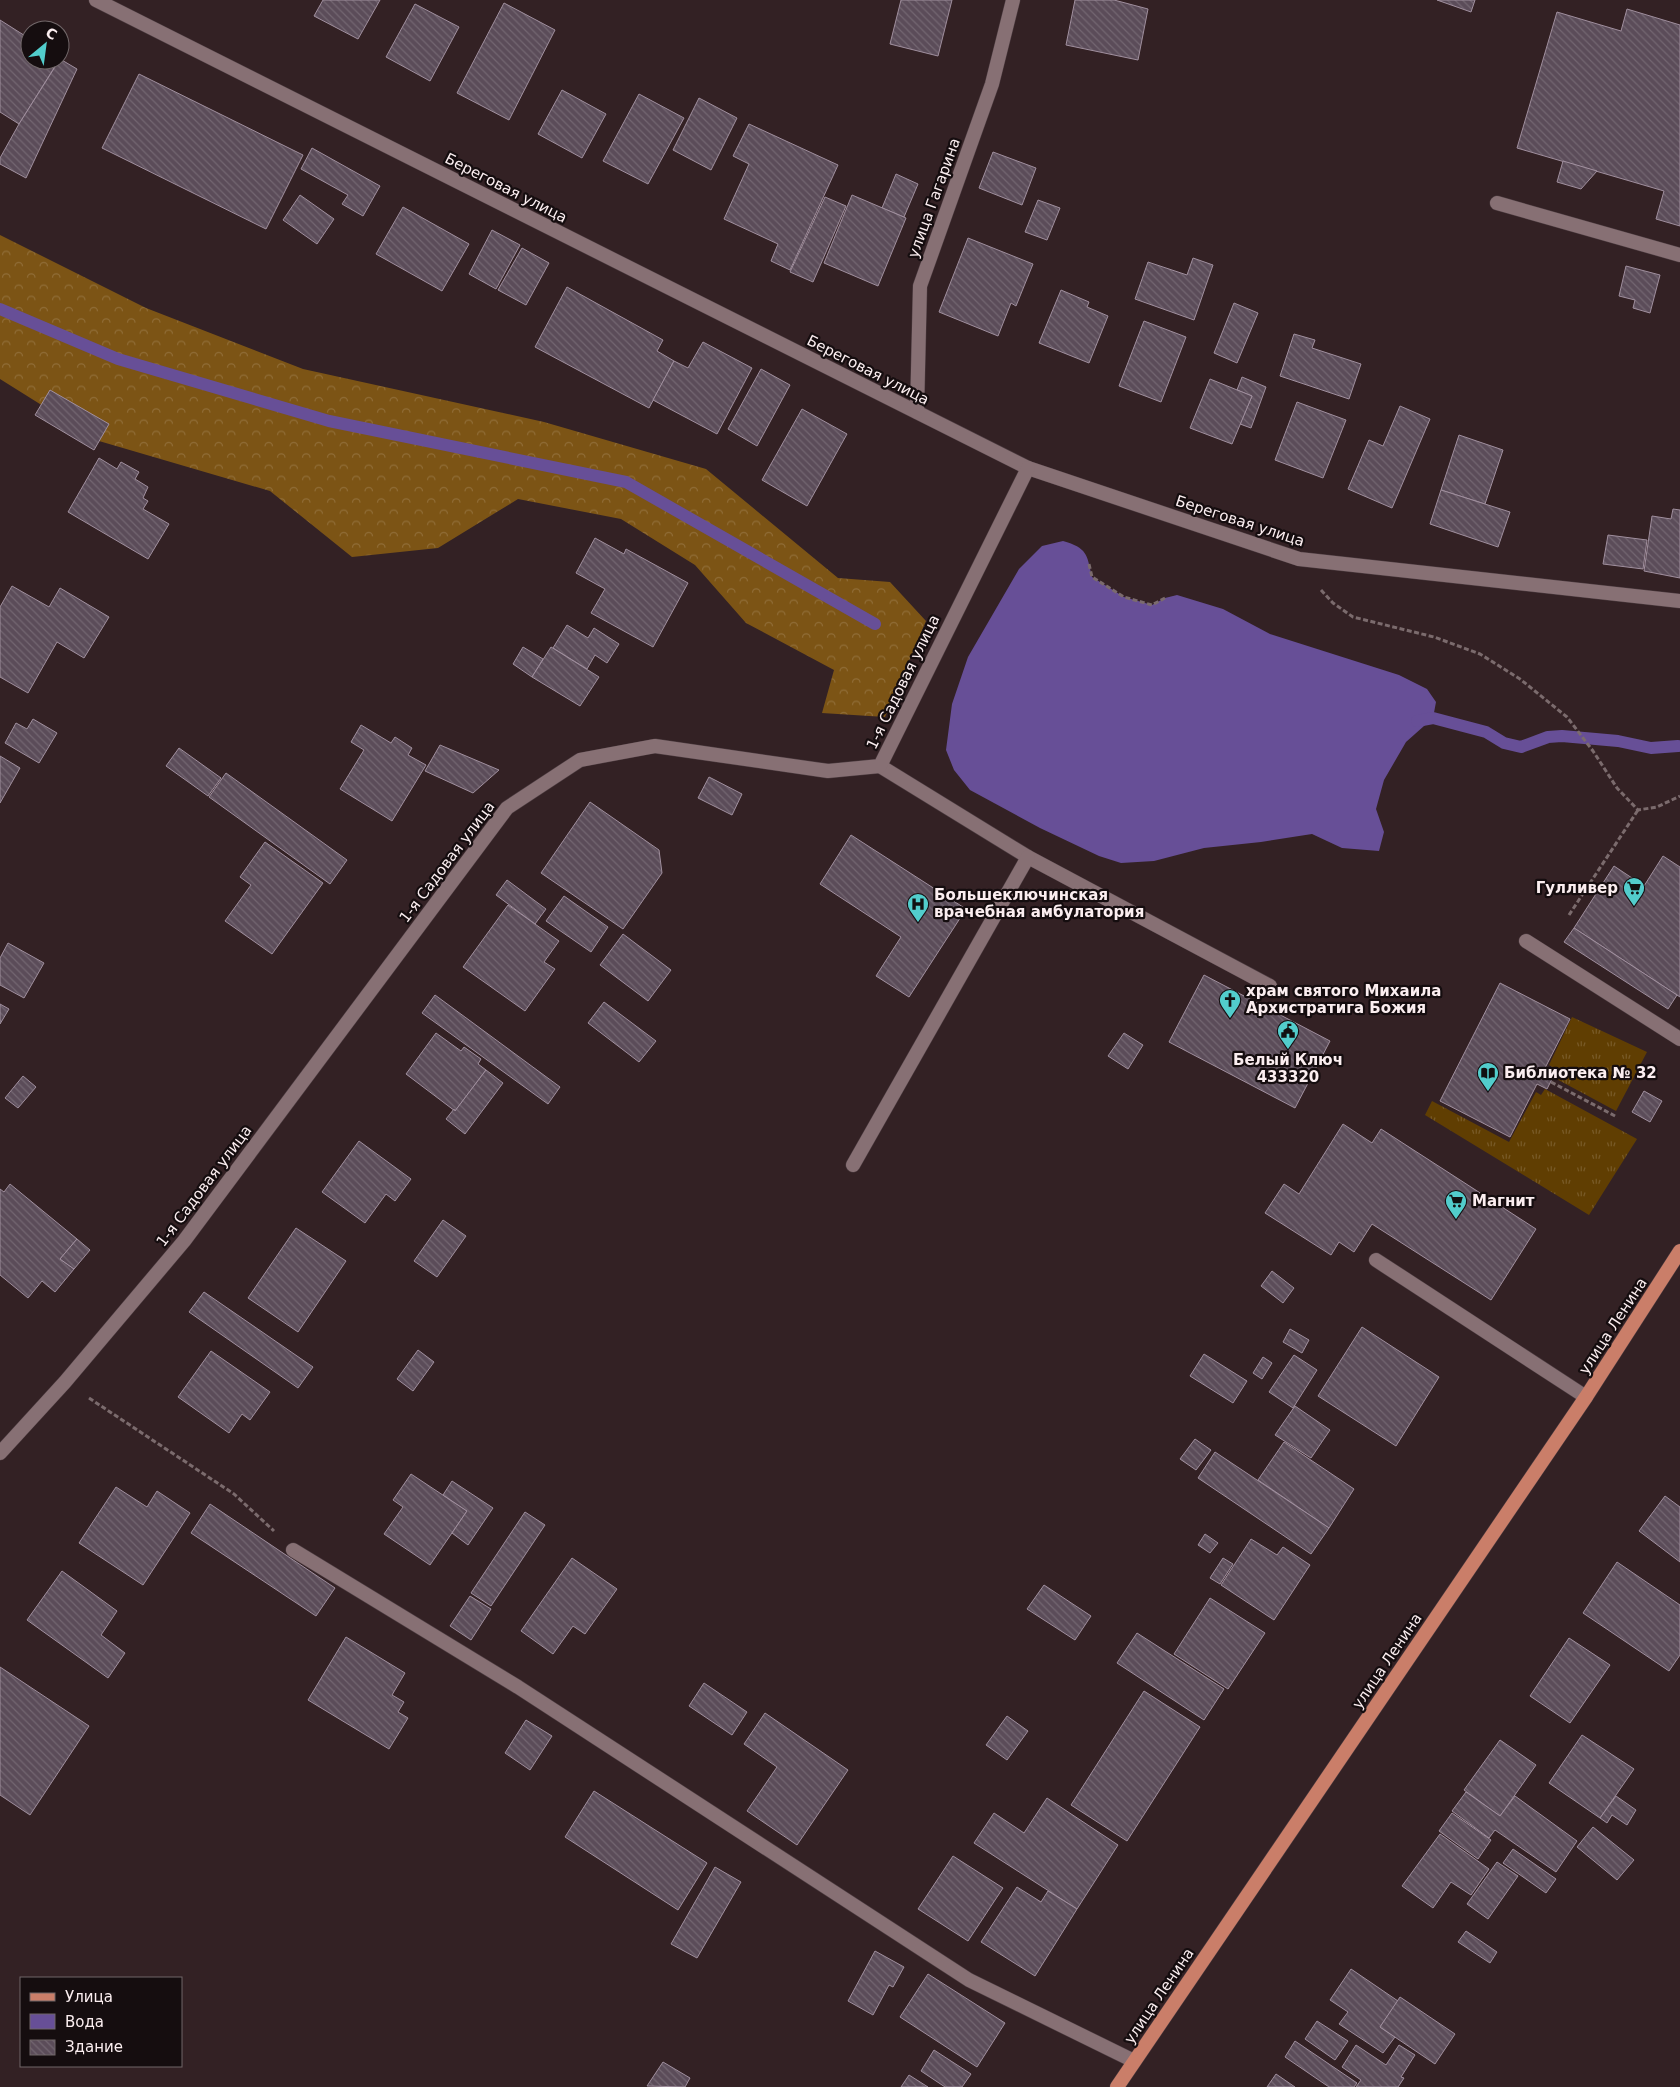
<svg xmlns="http://www.w3.org/2000/svg" width="1680" height="2087" font-family="'DejaVu Sans',sans-serif">
<style>
.grass{fill:url(#grass-tufts)}
.forest{fill:url(#forest-crowns)}
.water{fill:#674f97}
.lines{fill:none;stroke-linecap:round;stroke-linejoin:round}
.stream{stroke:#674f97;stroke-width:12}
.building{fill:url(#building-back-hatch);stroke:#a08f9e}
.service-casing{stroke:#4c3c40;stroke-width:15}
.minor-casing{stroke:#4c3c40;stroke-width:15}
.primary-casing{stroke:#4c3c40;stroke-width:15}
.path{stroke:#7b6b6d;stroke-width:3;stroke-dasharray:5 2.5;stroke-linecap:butt}
.service{stroke:#877074;stroke-width:14}
.minor{stroke:#877074;stroke-width:14}
.primary{stroke:#ca7e69;stroke-width:14}
.labels{text-anchor:middle;dominant-baseline:central;stroke-width:4.5;stroke-linejoin:round;paint-order:stroke}
.street-label{font-size:15px;fill:#fbeef0;stroke:#150d0f}
.poi-label{font-size:15px;font-weight:bold;fill:#fbeef0;stroke:#150d0f;text-anchor:start}
</style>
<defs>
<pattern id="grass-tufts" width="24" height="20" patternUnits="userSpaceOnUse" patternTransform="scale(1.25)"><rect width="24" height="20" fill="#603e02"/><path d="M3 7l-1-3M5 7V3M7 7l1-3M15 17l-1-3M17 17v-4M19 17l1-3" fill="none" stroke="#785a27"/></pattern>
<pattern id="forest-crowns" width="20" height="18" patternUnits="userSpaceOnUse" patternTransform="scale(1.25)"><rect width="20" height="18" fill="#7c5415"/><path d="M2 6a3 3 0 1 1 6 0M12 15a3 3 0 1 1 6 0" fill="none" stroke="#906d37"/></pattern>
<pattern id="building-back-hatch" width="6" height="6" patternUnits="userSpaceOnUse" patternTransform="scale(1.25)"><rect width="6" height="6" fill="#5b4c59"/><path d="M-1 5l2 2M0 0l6 6M5-1l2 2" fill="none" stroke="#736671"/></pattern>
</defs>
<rect width="100%" height="100%" fill="#332124"/>
<!-- grass -->
<g class="grass">
<polygon points="1572,1017 1647,1052 1616,1111 1551,1076 1555,1069 1549,1065"/>
<polygon points="1545,1089 1637,1139 1589,1215 1425,1115 1432,1101 1509,1142 1536,1092 1541,1095"/>
</g>
<!-- forest -->
<polygon class="forest" points="0,235 146,308 303,369 544,422 706,469 838,578 890,582 926,621 885,717 822,713 834,670 746,623 695,565 621,519 518,499 438,548 352,557 270,491 99,441 0,379"/>
<!-- water -->
<path class="water" d="M1063 541C1087 548 1087 554 1092 577L1124 597 1152 605 1165 598 1177 595 1223 609 1270 634 1399 675 1427 689 1436 702 1433 718 1406 742 1384 780 1376 809 1384 832 1379 851 1342 848 1312 834 1261 842 1204 848 1154 861 1121 863 1099 856 1040 828 970 790 954 770 946 750 952 704 968 657 1019 569 1042 546Z"/>
<g class="lines">
<!-- stream -->
<g class="stream">
<polyline points="0,309 118,359 329,421 626,482 875,624"/>
<polyline points="1417,721 1433,718 1486,732 1504,743 1521,747 1548,737 1562,736 1618,741 1651,748 1678,746"/>
</g>
</g>
<!-- building -->
<g class="building">
<polygon points="323,0 380,0 358,39 314,16"/>
<polygon points="901,0 952,0 938,56 890,44"/>
<polygon points="1075,0 1114,0 1148,9 1138,60 1066,45"/>
<polygon points="1437,0 1475,0 1471,12"/>
<polygon points="504,3 555,30 509,120 457,93"/>
<polygon points="415,4 459,27 430,81 386,57"/>
<polygon points="1627,9 1680,25 1680,226 1656,219 1664,191 1517,148 1557,12 1621,31"/>
<polygon points="0,20 30,39 30,60 59,60 19,124 0,112"/>
<polygon points="60,59 77,69 26,178 0,164 0,158 19,124"/>
<polygon points="139,74 303,155 266,229 102,148"/>
<polygon points="562,90 606,114 582,158 538,134"/>
<polygon points="639,94 684,118 648,184 603,161"/>
<polygon points="699,98 737,118 711,170 673,150"/>
<polygon points="749,124 838,165 790,270 771,261 778,244 724,219 749,164 733,156"/>
<polygon points="312,148 380,186 363,216 342,204 348,195 301,169"/>
<polygon points="993,152 1036,168 1022,205 979,188"/>
<polygon points="1563,161 1597,171 1581,189 1557,182"/>
<polygon points="896,174 918,184 904,217 882,208"/>
<polygon points="300,195 334,219 317,244 283,220"/>
<polygon points="852,195 906,218 878,286 824,263"/>
<polygon points="825,197 846,206 813,282 790,272"/>
<polygon points="1038,200 1060,208 1047,240 1025,232"/>
<polygon points="403,207 469,244 442,291 376,254"/>
<polygon points="492,230 520,245 496,289 469,274"/>
<polygon points="968,238 1033,264 1016,306 1011,303 998,336 939,312"/>
<polygon points="522,248 549,263 526,305 498,290"/>
<polygon points="1193,258 1213,265 1194,320 1135,299 1148,262 1187,275"/>
<polygon points="1626,266 1660,275 1650,313 1633,308 1635,300 1619,296"/>
<polygon points="567,287 663,340 657,351 674,361 649,408 535,347"/>
<polygon points="1061,290 1089,302 1087,307 1108,316 1089,363 1039,343"/>
<polygon points="1234,303 1258,313 1237,363 1214,353"/>
<polygon points="1144,321 1186,337 1161,402 1119,386"/>
<polygon points="1294,334 1315,340 1312,348 1361,364 1349,399 1280,376"/>
<polygon points="703,342 752,368 717,434 653,400 674,361 688,368"/>
<polygon points="761,369 790,385 757,446 728,429"/>
<polygon points="1242,377 1266,387 1251,428 1240,424 1252,396 1237,390"/>
<polygon points="1210,379 1252,396 1232,444 1190,428"/>
<polygon points="50,390 109,424 94,450 35,415"/>
<polygon points="1297,402 1346,420 1323,478 1275,460"/>
<polygon points="1400,406 1430,419 1392,508 1348,489 1369,440 1383,446"/>
<polygon points="802,409 847,434 807,506 762,480"/>
<polygon points="1459,435 1503,450 1485,504 1441,490"/>
<polygon points="99,458 117,469 121,462 139,472 135,479 148,487 143,498 148,501 143,509 169,524 148,559 68,512"/>
<polygon points="1441,490 1510,512 1498,547 1430,524"/>
<polygon points="1673,509 1680,510 1680,578 1644,571 1652,516 1671,519"/>
<polygon points="1608,535 1647,540 1643,569 1603,564"/>
<polygon points="595,538 624,554 626,549 688,583 653,647 591,613 605,589 576,573"/>
<polygon points="12,586 49,607 60,588 109,617 84,658 57,642 28,693 0,677 0,607"/>
<polygon points="567,625 588,638 594,628 619,644 607,663 595,655 587,669 553,648"/>
<polygon points="523,647 543,659 532,677 513,664"/>
<polygon points="551,647 599,677 580,706 532,677"/>
<polygon points="33,719 57,733 39,763 5,743 16,723 27,729"/>
<polygon points="361,725 391,743 395,737 412,748 408,755 426,765 392,821 340,789 364,750 351,742"/>
<polygon points="440,745 499,770 473,793 425,771"/>
<polygon points="179,748 221,778 208,796 166,766"/>
<polygon points="0,756 20,768 0,803"/>
<polygon points="226,773 347,860 330,884 209,797"/>
<polygon points="709,777 742,794 732,815 698,798"/>
<polygon points="590,802 659,850 662,873 623,929 541,873"/>
<polygon points="851,835 966,909 909,997 876,976 901,937 820,884"/>
<polygon points="265,842 323,883 272,954 225,921 251,885 240,877"/>
<polygon points="1663,856 1680,867 1680,997 1574,928 1614,866 1644,886"/>
<polygon points="507,880 546,909 535,924 496,895"/>
<polygon points="564,896 608,927 591,952 546,921"/>
<polygon points="508,905 559,941 544,962 555,969 525,1011 463,967"/>
<polygon points="1574,928 1677,995 1668,1009 1564,942"/>
<polygon points="623,934 671,970 648,1001 600,965"/>
<polygon points="8,943 44,963 24,998 0,985 0,958"/>
<polygon points="1204,975 1330,1041 1295,1108 1169,1042"/>
<polygon points="1500,983 1570,1019 1544,1070 1554,1075 1547,1089 1537,1084 1510,1137 1440,1101"/>
<polygon points="435,995 560,1087 548,1104 422,1013"/>
<polygon points="604,1002 656,1041 639,1062 588,1023"/>
<polygon points="0,1004 9,1009 0,1024"/>
<polygon points="436,1033 461,1051 464,1047 481,1059 478,1064 486,1070 455,1111 406,1074"/>
<polygon points="1124,1033 1143,1045 1128,1069 1108,1056"/>
<polygon points="486,1070 503,1083 465,1134 446,1119 454,1109 455,1111"/>
<polygon points="23,1076 36,1087 18,1108 5,1098"/>
<polygon points="1644,1091 1662,1101 1650,1122 1632,1112"/>
<polygon points="1343,1124 1372,1143 1381,1129 1536,1229 1491,1300 1372,1224 1354,1252 1339,1242 1331,1255 1265,1213 1284,1184 1299,1194"/>
<polygon points="359,1141 411,1179 395,1201 386,1194 365,1223 322,1192"/>
<polygon points="10,1184 77,1239 60,1259 74,1269 55,1292 42,1281 28,1298 0,1275 0,1189 4,1192"/>
<polygon points="443,1220 466,1236 437,1277 414,1261"/>
<polygon points="296,1228 346,1261 298,1332 248,1298"/>
<polygon points="77,1239 90,1250 74,1269 60,1259"/>
<polygon points="1272,1271 1294,1288 1283,1303 1261,1286"/>
<polygon points="204,1292 313,1367 298,1388 189,1312"/>
<polygon points="1362,1327 1439,1377 1396,1446 1318,1396"/>
<polygon points="1290,1329 1309,1340 1302,1353 1283,1342"/>
<polygon points="418,1350 434,1362 413,1391 397,1379"/>
<polygon points="211,1351 270,1392 250,1420 242,1414 229,1433 178,1397"/>
<polygon points="1204,1354 1247,1381 1233,1403 1190,1376"/>
<polygon points="1294,1355 1317,1370 1293,1408 1269,1392"/>
<polygon points="1263,1357 1272,1363 1262,1379 1253,1373"/>
<polygon points="1295,1406 1330,1430 1311,1458 1275,1435"/>
<polygon points="1195,1439 1211,1450 1196,1470 1180,1459"/>
<polygon points="1284,1442 1354,1489 1329,1528 1258,1480"/>
<polygon points="1215,1452 1329,1528 1311,1554 1198,1478"/>
<polygon points="411,1474 467,1511 430,1565 384,1534 403,1507 393,1500"/>
<polygon points="452,1481 493,1508 468,1545 452,1533 467,1511 443,1495"/>
<polygon points="116,1487 147,1507 157,1491 190,1513 143,1585 79,1543"/>
<polygon points="1665,1496 1680,1507 1680,1562 1639,1531"/>
<polygon points="210,1504 335,1588 316,1616 191,1533"/>
<polygon points="525,1512 545,1525 491,1606 471,1593"/>
<polygon points="1205,1534 1218,1543 1210,1553 1198,1545"/>
<polygon points="1251,1539 1277,1555 1283,1547 1310,1565 1274,1620 1221,1585"/>
<polygon points="572,1558 617,1589 585,1634 573,1626 553,1654 521,1631"/>
<polygon points="1223,1558 1233,1564 1220,1584 1210,1578"/>
<polygon points="1617,1562 1680,1605 1680,1655 1669,1671 1583,1613"/>
<polygon points="62,1571 117,1611 101,1635 125,1653 108,1678 27,1620"/>
<polygon points="1044,1585 1091,1616 1075,1640 1027,1609"/>
<polygon points="470,1596 491,1609 471,1640 450,1626"/>
<polygon points="1210,1598 1265,1633 1228,1689 1174,1654"/>
<polygon points="1137,1633 1224,1689 1204,1720 1117,1663"/>
<polygon points="346,1637 405,1673 392,1695 404,1702 398,1712 408,1718 389,1749 308,1700"/>
<polygon points="1569,1638 1610,1665 1570,1723 1530,1696"/>
<polygon points="0,1667 89,1726 30,1815 0,1795"/>
<polygon points="704,1683 747,1712 732,1735 689,1706"/>
<polygon points="1144,1691 1200,1727 1127,1841 1071,1805"/>
<polygon points="765,1713 848,1770 797,1845 747,1811 777,1767 744,1744"/>
<polygon points="1007,1716 1028,1731 1007,1760 986,1745"/>
<polygon points="526,1720 552,1736 530,1770 505,1753"/>
<polygon points="1582,1735 1634,1769 1600,1818 1549,1783"/>
<polygon points="1500,1740 1536,1765 1500,1816 1464,1790"/>
<polygon points="594,1791 707,1863 678,1910 565,1837"/>
<polygon points="1466,1792 1500,1816 1515,1796 1577,1841 1556,1872 1495,1830 1489,1838 1452,1811"/>
<polygon points="1616,1796 1636,1810 1627,1825 1612,1815 1607,1823 1600,1818"/>
<polygon points="1047,1798 1118,1845 1077,1909 974,1843 994,1813 1024,1833"/>
<polygon points="1452,1813 1491,1840 1478,1859 1439,1831"/>
<polygon points="1593,1827 1634,1860 1617,1880 1577,1847"/>
<polygon points="1440,1834 1489,1869 1471,1895 1451,1882 1433,1908 1402,1886"/>
<polygon points="1513,1849 1556,1879 1546,1893 1503,1863"/>
<polygon points="953,1856 1003,1888 968,1941 918,1909"/>
<polygon points="1497,1862 1518,1876 1488,1919 1467,1904"/>
<polygon points="715,1867 741,1882 697,1958 671,1944"/>
<polygon points="1017,1887 1041,1902 1048,1891 1077,1909 1035,1976 981,1942"/>
<polygon points="1466,1931 1497,1952 1490,1963 1458,1942"/>
<polygon points="875,1951 904,1967 893,1987 889,1985 873,2015 848,2001"/>
<polygon points="1351,1969 1398,2001 1380,2027 1395,2037 1383,2053 1339,2024 1348,2012 1330,2000"/>
<polygon points="928,1974 1005,2023 977,2067 900,2017"/>
<polygon points="1400,1997 1455,2034 1435,2064 1380,2027"/>
<polygon points="1317,2021 1348,2041 1335,2060 1305,2039"/>
<polygon points="1295,2041 1357,2083 1354,2087 1329,2087 1285,2057"/>
<polygon points="1356,2045 1386,2065 1399,2045 1415,2055 1401,2077 1404,2078 1398,2087 1356,2087 1361,2080 1342,2067"/>
<polygon points="934,2050 971,2074 962,2087 945,2087 921,2071"/>
<polygon points="663,2062 690,2078 685,2087 647,2086"/>
<polygon points="1276,2074 1295,2087 1267,2087"/>
<polygon points="909,2075 928,2087 901,2087"/>
</g>
<g class="lines">
<!-- service casing -->
<g class="service-casing">
<g id="service">
<polyline points="1497,203 1680,255"/>
<polyline points="880,766 1028,857 1270,986"/>
<polyline points="1526,941 1680,1039"/>
<polyline points="853,1165 1028,857"/>
<polyline points="1376,1260 1586,1397"/>
<polyline points="293,1550 518,1687 969,1980 1134,2061"/>
</g>
</g>
<!-- minor casing -->
<g class="minor-casing">
<g id="minor">
<polyline points="96,0 1028,468 1299,559 1680,601"/>
<polyline points="917,412 920,286 992,84 1013,0"/>
<polyline points="0,1453 65,1382 184,1241 507,808 580,760 655,746 828,771 880,766 1028,468"/>
</g>
</g>
<!-- primary casing -->
<g class="primary-casing">
<polyline id="primary" points="1117,2087 1586,1397 1680,1251"/>
</g>
<!-- path -->
<g class="path">
<polyline points="1089,564 1092,577 1124,597 1152,605 1165,598"/>
<polyline points="1321,590 1333,603 1353,617 1434,637 1480,654 1520,679 1567,717 1593,751 1617,788 1638,810 1657,807 1680,796"/>
<polyline points="1569,915 1638,810"/>
<polyline points="1551,1082 1617,1117"/>
<polyline points="89,1398 234,1494 274,1531"/>
</g>
<!-- service -->
<use href="#service" class="service"/>
<!-- minor -->
<use href="#minor" class="minor"/>
<!-- primary -->
<use href="#primary" class="primary"/>
</g>
<!-- icons -->
<defs>
<g id="supermarket-pin" transform="scale(1.125)"><path d="M0 17L-7.5 6A9.5 9.5 0 1 1 7.5 6Z" fill="#52cdcc" stroke="#150d0f"/><path d="M-6-5.5h2.5l.6 2H6L4.5 2H-2.5L-4.4-4H-6ZM-1.5 3.2a1.3 1.3 0 1 0 .1 0ZM3 3.2a1.3 1.3 0 1 0 .1 0Z" fill="#111"/></g>
<g id="hospital-pin" transform="scale(1.125)"><path d="M0 17L-7.5 6A9.5 9.5 0 1 1 7.5 6Z" fill="#52cdcc" stroke="#150d0f"/><path d="M-5-5h3v3.5h4V-5h3V5h-3V1.5h-4V5h-3Z" fill="#111"/></g>
<g id="church-pin" transform="scale(1.125)"><path d="M0 17L-7.5 6A9.5 9.5 0 1 1 7.5 6Z" fill="#52cdcc" stroke="#150d0f"/><path d="M-1.2-6h2.4v3.5h3.3v2.4h-3.3V6h-2.4V-.1h-3.3v-2.4h3.3Z" fill="#111"/></g>
<g id="civic-pin" transform="scale(1.125)"><path d="M0 17L-7.5 6A9.5 9.5 0 1 1 7.5 6Z" fill="#52cdcc" stroke="#150d0f"/><path d="M-.6-6.5H3V-4.5H.6V-3L4-1V1h2V6H-6V1h2V-1L-.6-3ZM-1.2 2.5V6h2.4V2.5Z" fill="#111"/></g>
<g id="library-pin" transform="scale(1.125)"><path d="M0 17L-7.5 6A9.5 9.5 0 1 1 7.5 6Z" fill="#52cdcc" stroke="#150d0f"/><path d="M-6-4Q-3-5.5-.7-3.5V5Q-3 3-6 4ZM6-4Q3-5.5 .7-3.5V5Q3 3 6 4Z" fill="#111"/></g>
</defs>
<g fill-rule="evenodd">
<use href="#supermarket-pin" x="1634" y="888"/>
<use href="#hospital-pin" x="918" y="904"/>
<use href="#church-pin" x="1230" y="1000"/>
<use href="#civic-pin" x="1288" y="1031"/>
<use href="#library-pin" x="1488" y="1073"/>
<use href="#supermarket-pin" x="1456" y="1201"/>
</g>
<g class="labels">
<!-- street labels -->
<g class="street-label">
<text transform="translate(506 188) rotate(27)">Береговая улица</text>
<text transform="translate(934 198) rotate(-70)">улица Гагарина</text>
<text transform="translate(868 370) rotate(27)">Береговая улица</text>
<text transform="translate(1240 521) rotate(18)">Береговая улица</text>
<text transform="translate(903 682) rotate(-64)">1-я Садовая улица</text>
<text transform="translate(447 862) rotate(-53)">1-я Садовая улица</text>
<text transform="translate(204 1186) rotate(-53)">1-я Садовая улица</text>
<text transform="translate(1613 1326) rotate(-57)">улица Ленина</text>
<text transform="translate(1387 1661) rotate(-56)">улица Ленина</text>
<text transform="translate(1159 1996) rotate(-56)">улица Ленина</text>
</g>
<!-- poi labels -->
<g class="poi-label">
<text x="1618" y="888" text-anchor="end">Гулливер</text>
<text x="934" y="895">Большеключинская<tspan x="934" dy="17">врачебная амбулатория</tspan></text>
<text x="1246" y="991">храм святого Михаила<tspan x="1246" dy="17">Архистратига Божия</tspan></text>
<text x="1288" y="1060" text-anchor="middle">Белый Ключ<tspan x="1288" dy="17">433320</tspan></text>
<text x="1504" y="1073">Библиотека № 32</text>
<text x="1472" y="1201">Магнит</text>
</g>
</g>
<!-- legend -->
<rect x="20" y="1977" width="162" height="90" fill="#150d0f" stroke="#716769"/>
<rect x="30" y="1993" width="25" height="8" fill="#ca7e69" stroke="#716769"/>
<text x="65" y="2002" font-size="15" fill="#fbeef0">Улица</text>
<rect x="30" y="2014" width="25" height="15" fill="#674f97" stroke="#716769"/>
<text x="65" y="2027" font-size="15" fill="#fbeef0">Вода</text>
<rect x="30" y="2040" width="25" height="15" fill="url(#building-back-hatch)" stroke="#716769"/>
<text x="65" y="2052" font-size="15" fill="#fbeef0">Здание</text>
<!-- north arrow -->
<g transform="translate(45 45) rotate(29)"><circle r="24" fill="#150d0f" stroke="#716769"/>
<path d="M0-4L9 19L0 12L-9 19Z" fill="#52cdcc"/>
<text y="-8" font-size="14" font-weight="bold" text-anchor="middle" fill="#fbeef0">С</text>
</g>
</svg>
